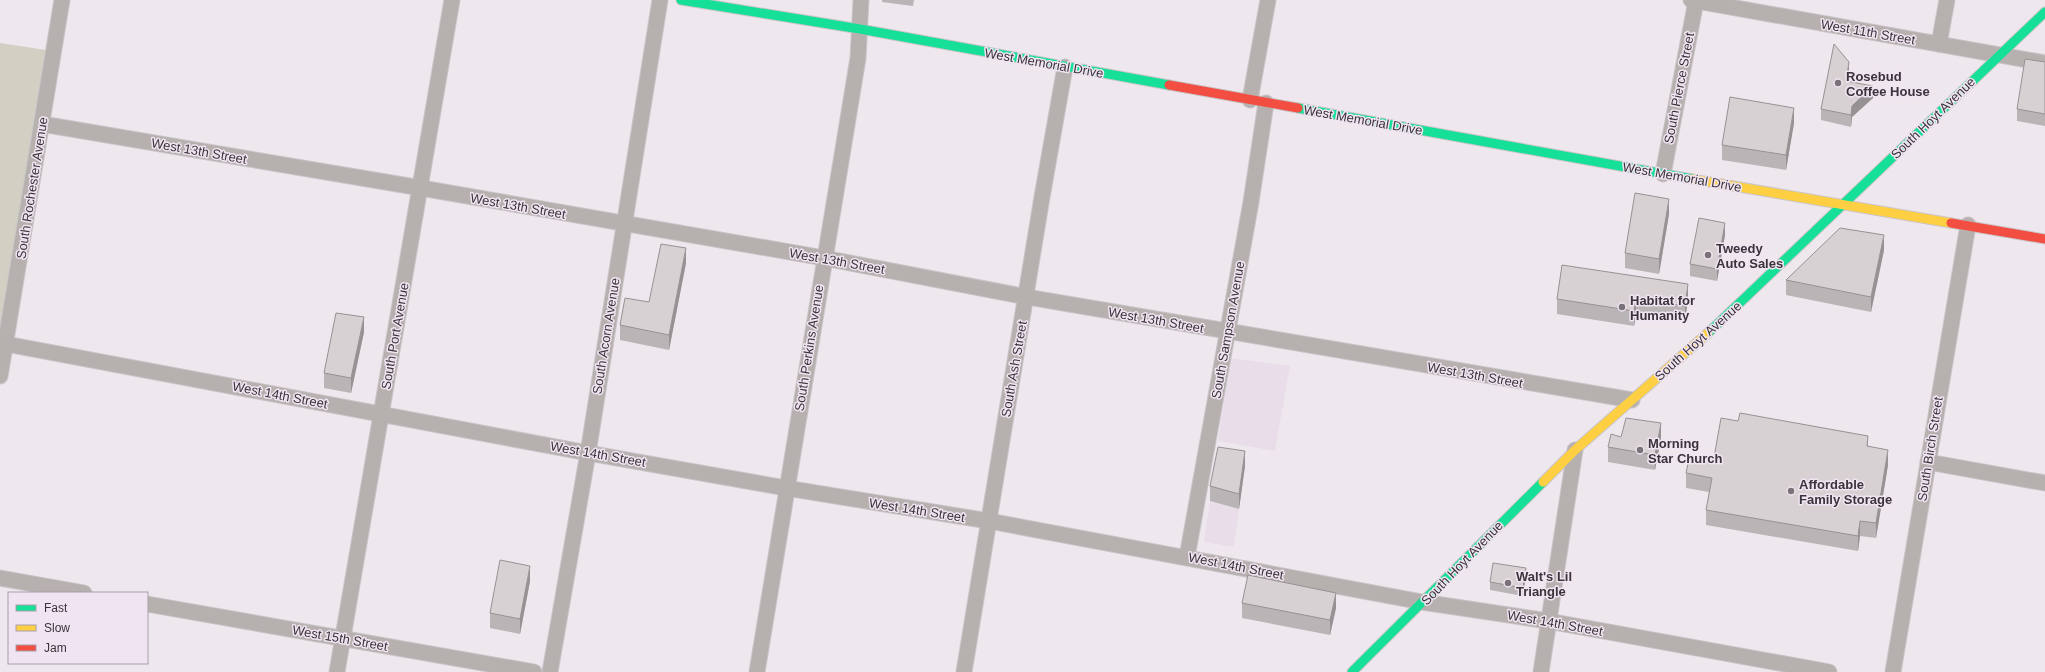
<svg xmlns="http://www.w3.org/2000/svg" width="2045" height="672" font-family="Arial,sans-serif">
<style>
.built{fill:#e9dde9}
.green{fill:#d1d0c3}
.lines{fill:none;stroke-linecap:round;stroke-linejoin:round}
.street-casing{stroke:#c9c5c9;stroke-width:17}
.fast-casing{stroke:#c9c5c9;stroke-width:11}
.slow-casing{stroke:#c9c5c9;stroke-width:11}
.jam-casing{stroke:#c9c5c9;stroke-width:11}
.street{stroke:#b6b1af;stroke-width:15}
.fast{stroke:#16e098;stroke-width:9}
.slow{stroke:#ffcf43;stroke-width:9}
.jam{stroke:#f24e42;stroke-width:9}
.wall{fill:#b9b4b5}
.shaded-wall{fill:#969294}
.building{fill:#d7d1d3;stroke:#969294}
.poi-dot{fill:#787378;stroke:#f1e4f2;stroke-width:1.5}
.labels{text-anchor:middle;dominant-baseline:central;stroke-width:3;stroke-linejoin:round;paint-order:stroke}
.street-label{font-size:13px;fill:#393439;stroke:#f1e4f2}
.poi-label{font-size:13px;font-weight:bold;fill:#393439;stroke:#f1e4f2;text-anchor:start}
</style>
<rect width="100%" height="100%" fill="#eee8ee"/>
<!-- built -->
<g class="built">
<polygon points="1231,358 1290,366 1275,451 1218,441"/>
<polygon points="1210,501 1239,509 1234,547 1204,542"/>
</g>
<!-- green -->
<polygon class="green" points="0,43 46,50 0,329"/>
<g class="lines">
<!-- street casing -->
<g class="street-casing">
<g id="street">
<polyline points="1691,0 2045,63"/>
<polyline points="1939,44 1947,0"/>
<polyline points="1250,100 1268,0"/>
<polyline points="42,124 421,188 824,258 1027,297 1632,400"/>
<polyline points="1663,174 1696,1"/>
<polyline points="6,344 588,453 786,488 989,521 1422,602 1548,621 1829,672"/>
<polyline points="0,376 62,0"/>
<polyline points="1928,462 2045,483"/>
<polyline points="1187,557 1251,202 1266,103"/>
<polyline points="0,578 84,593"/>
<polyline points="147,604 534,672"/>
<polyline points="337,672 452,0"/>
<polyline points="550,672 588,453 660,0"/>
<polyline points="757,672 858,58 861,0"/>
<polyline points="964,672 1042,197 1065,67"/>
<polyline points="1541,672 1575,450"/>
<polyline points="1893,672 1968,225"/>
</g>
</g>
<!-- fast casing -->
<g class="fast-casing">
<g id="fast">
<polyline points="681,0 860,29 1169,85"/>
<polyline points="1298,108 1692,179"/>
<polyline points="1708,333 2045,12"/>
<polyline points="1352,672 1543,482"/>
</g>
</g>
<!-- slow casing -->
<g class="slow-casing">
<g id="slow">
<polyline points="1692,179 1951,223"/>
<polyline points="1543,482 1575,450 1708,333"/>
</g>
</g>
<!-- jam casing -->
<g class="jam-casing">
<g id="jam">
<polyline points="1169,85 1298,108"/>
<polyline points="1951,223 2045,239"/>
</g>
</g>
<!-- street -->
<use href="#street" class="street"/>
<!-- fast -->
<use href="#fast" class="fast"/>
<!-- slow -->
<use href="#slow" class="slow"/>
<!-- jam -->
<use href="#jam" class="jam"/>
</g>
<!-- wall -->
<g class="wall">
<polygon points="882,0 914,0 913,6 882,2"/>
<polygon points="2045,62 2045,126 2017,121 2017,109"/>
<polygon points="1849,73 1848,81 1873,98 1852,117 1851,127 1821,120 1821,109"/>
<polygon points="1794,123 1786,170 1722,160 1722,145"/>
<polygon points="1669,214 1659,274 1625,268 1625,253"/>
<polygon points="1725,235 1717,281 1690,276 1690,264"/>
<polygon points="1884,250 1871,312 1786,295 1786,280"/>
<polygon points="686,263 669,350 620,340 620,325 649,302"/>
<polygon points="1562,265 1688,299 1685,321 1636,314 1634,326 1557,314 1557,299"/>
<polygon points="364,332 351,393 324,388 324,373"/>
<polygon points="1621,437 1661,438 1655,470 1608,462 1608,447"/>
<polygon points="1868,447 1888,465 1876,538 1860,536 1858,551 1706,525 1706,510 1709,492 1686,488 1686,473"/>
<polygon points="1245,466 1239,509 1210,501 1210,486"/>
<polygon points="1526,575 1523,596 1490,590 1490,582"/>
<polygon points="530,581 520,634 490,628 490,613"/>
<polygon points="1242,603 1336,608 1330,635 1242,618"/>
</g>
<!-- shaded-wall -->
<g class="shaded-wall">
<polygon points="1849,62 1849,73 1846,92 1846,81"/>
<polygon points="1873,86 1873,98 1852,117 1851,127 1851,115 1852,106"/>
<polygon points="1794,108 1794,123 1786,170 1786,155"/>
<polygon points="1669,199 1669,214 1659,274 1659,259"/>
<polygon points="1725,223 1725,235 1717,281 1717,269"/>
<polygon points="1884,235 1884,250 1871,312 1871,297"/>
<polygon points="686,248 686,263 669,350 669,335"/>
<polygon points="1688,284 1688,299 1685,321 1685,306"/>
<polygon points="1636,299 1636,314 1634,326 1634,311"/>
<polygon points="364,317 364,332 351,393 351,378"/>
<polygon points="1661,423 1661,438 1655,470 1655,455"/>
<polygon points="1868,436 1868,451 1867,446"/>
<polygon points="1888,450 1888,465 1876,538 1876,523"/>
<polygon points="1245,451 1245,466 1239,509 1239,494"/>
<polygon points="1860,521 1860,536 1858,551 1858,536"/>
<polygon points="530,566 530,581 520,634 520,619"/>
<polygon points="1526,568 1526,575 1523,596 1523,588"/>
<polygon points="1336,593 1336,608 1330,635 1330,620"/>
</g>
<!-- building -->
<g class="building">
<polygon points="1834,44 1849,62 1846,81 1873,86 1852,106 1851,115 1821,109"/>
<polygon points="2025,59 2045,62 2045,114 2017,109"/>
<polygon points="1730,97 1794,108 1786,155 1722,145"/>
<polygon points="1635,193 1669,199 1659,259 1625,253"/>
<polygon points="1699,218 1725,223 1717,269 1690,264"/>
<polygon points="1840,228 1884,235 1871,297 1786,280"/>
<polygon points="661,244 686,248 669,335 620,325 625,298 649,302"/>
<polygon points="1562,265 1688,284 1685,306 1636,299 1634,311 1557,299"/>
<polygon points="336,313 364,317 351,378 324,373"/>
<polygon points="1740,413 1868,436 1867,446 1888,450 1876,523 1860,521 1858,536 1706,510 1712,478 1686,473 1689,459 1713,463 1721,418 1738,421"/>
<polygon points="1626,418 1661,423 1655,455 1608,447 1611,434 1621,437"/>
<polygon points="1218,447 1245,451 1239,494 1210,486"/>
<polygon points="500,560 530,566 520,619 490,613"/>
<polygon points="1493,563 1526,568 1523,588 1490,582"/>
<polygon points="1248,575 1336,593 1330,620 1242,603"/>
</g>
<!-- markers -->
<g class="poi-dot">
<circle cx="1838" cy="83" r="4"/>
<circle cx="1708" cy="255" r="4"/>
<circle cx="1622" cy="307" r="4"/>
<circle cx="1640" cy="450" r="4"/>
<circle cx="1791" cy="491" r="4"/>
<circle cx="1508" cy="583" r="4"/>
</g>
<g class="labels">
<!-- street labels -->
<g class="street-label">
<text transform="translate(1868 32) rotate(10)">West 11th Street</text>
<text transform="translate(1044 63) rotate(10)">West Memorial Drive</text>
<text transform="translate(1679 88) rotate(-79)">South Pierce Street</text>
<text transform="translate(1933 118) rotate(-44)">South Hoyt Avenue</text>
<text transform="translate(1363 120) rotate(10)">West Memorial Drive</text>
<text transform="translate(199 151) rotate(10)">West 13th Street</text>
<text transform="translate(1682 177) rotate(10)">West Memorial Drive</text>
<text transform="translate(32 188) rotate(-81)">South Rochester Avenue</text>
<text transform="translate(518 206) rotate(10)">West 13th Street</text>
<text transform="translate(837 261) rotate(10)">West 13th Street</text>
<text transform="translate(1156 320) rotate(10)">West 13th Street</text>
<text transform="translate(1228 330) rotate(-80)">South Sampson Avenue</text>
<text transform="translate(395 336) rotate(-80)">South Port Avenue</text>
<text transform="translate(606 336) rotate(-81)">South Acorn Avenue</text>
<text transform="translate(1698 341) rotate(-42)">South Hoyt Avenue</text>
<text transform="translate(809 348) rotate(-81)">South Perkins Avenue</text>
<text transform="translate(1014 369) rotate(-80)">South Ash Street</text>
<text transform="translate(1475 375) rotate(10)">West 13th Street</text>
<text transform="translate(280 395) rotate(11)">West 14th Street</text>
<text transform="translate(1930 449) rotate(-81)">South Birch Street</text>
<text transform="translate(598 454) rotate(10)">West 14th Street</text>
<text transform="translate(917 510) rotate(9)">West 14th Street</text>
<text transform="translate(1462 563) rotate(-46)">South Hoyt Avenue</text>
<text transform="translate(1236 566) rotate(11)">West 14th Street</text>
<text transform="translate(1555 623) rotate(10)">West 14th Street</text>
<text transform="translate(340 638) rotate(10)">West 15th Street</text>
</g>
<!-- poi labels -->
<g class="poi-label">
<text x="1846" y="76">Rosebud<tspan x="1846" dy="15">Coffee House</tspan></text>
<text x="1716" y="248">Tweedy<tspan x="1716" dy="15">Auto Sales</tspan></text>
<text x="1630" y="300">Habitat for<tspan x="1630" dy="15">Humanity</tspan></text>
<text x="1648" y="443">Morning<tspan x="1648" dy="15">Star Church</tspan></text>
<text x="1799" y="484">Affordable<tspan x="1799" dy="15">Family Storage</tspan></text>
<text x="1516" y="576">Walt's Lil<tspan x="1516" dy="15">Triangle</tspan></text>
</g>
</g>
<!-- legend -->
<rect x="8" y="592" width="140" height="72" fill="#f1e4f2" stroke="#a79ea8"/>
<rect x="16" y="605" width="20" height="6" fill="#16e098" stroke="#a79ea8"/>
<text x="44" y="612" font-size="12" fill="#393439">Fast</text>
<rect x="16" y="625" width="20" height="6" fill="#ffcf43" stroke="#a79ea8"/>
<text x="44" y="632" font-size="12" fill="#393439">Slow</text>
<rect x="16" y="645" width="20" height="6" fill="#f24e42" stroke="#a79ea8"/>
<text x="44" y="652" font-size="12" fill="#393439">Jam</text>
</svg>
